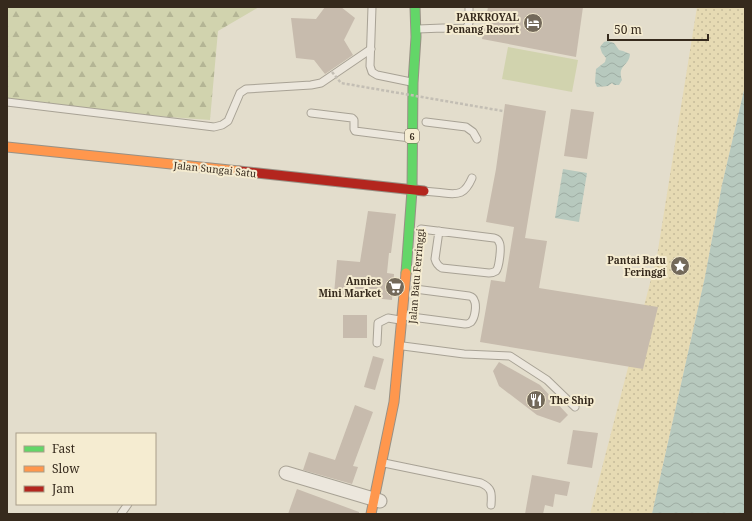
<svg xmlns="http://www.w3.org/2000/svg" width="752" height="521" font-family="'Noto Serif',serif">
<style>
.forest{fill:url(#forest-firs)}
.sand{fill:url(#sand-dots)}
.garden{fill:#d1d3ae}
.water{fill:url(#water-waves)}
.building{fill:#c7bbad}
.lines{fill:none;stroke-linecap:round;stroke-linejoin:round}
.lane-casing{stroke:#a8a295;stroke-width:9}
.street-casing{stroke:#a8a295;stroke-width:15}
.fast-casing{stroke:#989185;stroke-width:11}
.slow-casing{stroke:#989185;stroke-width:11}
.jam-casing{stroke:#989185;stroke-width:11}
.lane{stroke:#ece7dd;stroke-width:7}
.street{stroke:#ece7dd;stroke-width:13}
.fast{stroke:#63d668;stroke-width:9}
.slow{stroke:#ff974d;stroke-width:9}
.jam{stroke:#b3261e;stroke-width:9}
.path-bridge{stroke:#c3beb4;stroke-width:2.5;stroke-dasharray:3 2;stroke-linecap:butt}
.labels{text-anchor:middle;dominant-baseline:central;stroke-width:4;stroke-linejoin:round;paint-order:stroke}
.shield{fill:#f5ecd1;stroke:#6f6453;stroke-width:1}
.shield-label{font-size:9px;font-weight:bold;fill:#362a1d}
.poi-label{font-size:10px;font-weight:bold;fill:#362a1d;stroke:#f5ecd1;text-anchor:end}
.street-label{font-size:10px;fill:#362a1d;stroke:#f5ecd1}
</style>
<defs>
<pattern id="forest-firs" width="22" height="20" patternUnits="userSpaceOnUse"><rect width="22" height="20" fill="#d1d3ae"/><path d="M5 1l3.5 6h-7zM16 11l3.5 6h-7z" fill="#b4b595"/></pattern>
<pattern id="sand-dots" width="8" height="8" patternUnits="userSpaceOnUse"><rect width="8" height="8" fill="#e6dab3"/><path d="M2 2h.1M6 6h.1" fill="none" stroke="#c6bb9a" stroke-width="1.8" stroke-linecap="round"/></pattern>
<pattern id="water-waves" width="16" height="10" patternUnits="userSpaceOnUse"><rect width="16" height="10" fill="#b7c9be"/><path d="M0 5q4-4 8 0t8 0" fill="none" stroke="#9eada3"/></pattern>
</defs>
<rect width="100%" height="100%" fill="#e3ddcc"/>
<!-- forest -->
<polygon class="forest" points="7,7 259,7 218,31 210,120 7,105"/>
<!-- sand -->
<polygon class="sand" points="697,7 745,7 745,86 722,185 705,277 652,514 590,514 657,256"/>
<!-- garden -->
<polygon class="garden" points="508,47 578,60 572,92 502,79"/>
<!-- water -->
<g class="water">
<path d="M608 41 614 43 619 50 623 51 630 54C629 67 617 64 622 80L619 85H614L612 83 608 86 597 87 595 82 596 69 605 62 606 58 602 53 600 47 604 42Z"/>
<polygon points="745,86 745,514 652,514 705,277 722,185"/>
<polygon points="563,169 587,173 579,222 555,218"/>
</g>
<!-- building -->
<g class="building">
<polygon points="325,7 341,7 355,18 344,40 353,55 325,74 314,60 296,58 291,18 316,19"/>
<polygon points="488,7 583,7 576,57 482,39"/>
<polygon points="505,104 546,111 525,238 547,241 539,288 658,307 643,369 480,342 491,280 505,282 514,227 486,222 496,169"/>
<polygon points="571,109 594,112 587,159 564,156"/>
<polygon points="368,211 396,214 391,253 389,253 387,273 394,274 392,300 334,294 337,260 360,262"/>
<rect x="343" y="315" width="24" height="23"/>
<polygon points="373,356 384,359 375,390 364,387"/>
<polygon points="499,362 540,385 568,415 560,423 537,415 499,386 493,371"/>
<polygon points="355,405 373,412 353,466 358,467 352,484 303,470 309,452 335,460"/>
<polygon points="573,430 598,433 592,468 567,464"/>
<polygon points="532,475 570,482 567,496 555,494 553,507 545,505 543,514 525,514"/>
<polygon points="297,489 359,512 359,514 288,514"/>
</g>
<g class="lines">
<!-- lane casing -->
<g class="lane-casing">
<g id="lane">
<polyline points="372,7 370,66 372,72 377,75 411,82"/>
<polyline points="418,29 443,28 464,29 467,27 469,23 469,7"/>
<polyline points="7,102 206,126 214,127 222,125 228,121 240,93 246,89 311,85 321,83 371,49"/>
<polyline points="311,113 352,118 354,120 354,129 355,131 410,138"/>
<polyline points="426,122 466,127 473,132 477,139"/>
<path d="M424 191C431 192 437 192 444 193 459 195 465 194 472 178"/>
<path d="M421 229 429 230 494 238C497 239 498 239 499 242 502 246 499 268 496 271 493 273 492 273 489 273L442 268C438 266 436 263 435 259L439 231"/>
<path d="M404 316 465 324C468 324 468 324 471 322 475 318 477 305 474 300 473 297 472 297 469 296L415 289"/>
<polyline points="377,343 378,323 388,318 400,320"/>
<polyline points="403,346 464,354 510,356 547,380 575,407"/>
<path d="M384 463 481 483C492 488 492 493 491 505"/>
<polyline points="121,514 128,504"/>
</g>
</g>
<!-- street casing -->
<g class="street-casing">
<polyline id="street" points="286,473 380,501"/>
</g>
<!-- fast casing -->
<g class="fast-casing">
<polyline id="fast" points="406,273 412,190 413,83 416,37 415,7"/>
</g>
<!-- slow casing -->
<g class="slow-casing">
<g id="slow">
<polyline points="7,147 239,171"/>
<polyline points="371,514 394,402 406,273"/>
</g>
</g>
<!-- jam casing -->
<g class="jam-casing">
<polyline id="jam" points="239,171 424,191"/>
</g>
<!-- lane -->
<use href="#lane" class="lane"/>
<!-- street -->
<use href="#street" class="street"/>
<!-- fast -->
<use href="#fast" class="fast"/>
<!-- slow -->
<use href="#slow" class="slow"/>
<!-- jam -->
<use href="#jam" class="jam"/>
<!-- path-bridge -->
<polyline class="path-bridge" points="332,72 341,83 503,111"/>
</g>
<!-- icons -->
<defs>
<g id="hotel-disc" transform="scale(1)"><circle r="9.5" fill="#73695a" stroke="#f5ecd1"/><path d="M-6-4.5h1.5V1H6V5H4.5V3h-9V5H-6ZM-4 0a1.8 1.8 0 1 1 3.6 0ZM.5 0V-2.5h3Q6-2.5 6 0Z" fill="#fff"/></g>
<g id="sight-disc" transform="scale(1)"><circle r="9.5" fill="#73695a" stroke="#f5ecd1"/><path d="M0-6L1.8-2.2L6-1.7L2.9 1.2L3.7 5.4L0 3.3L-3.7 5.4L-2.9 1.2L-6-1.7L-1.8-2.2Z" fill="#fff"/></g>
<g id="supermarket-disc" transform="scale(1)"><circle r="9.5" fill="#73695a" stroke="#f5ecd1"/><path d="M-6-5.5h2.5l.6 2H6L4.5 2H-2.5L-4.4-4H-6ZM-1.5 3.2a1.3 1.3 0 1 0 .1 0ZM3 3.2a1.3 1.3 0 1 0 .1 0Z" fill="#fff"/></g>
<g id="restaurant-disc" transform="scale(1)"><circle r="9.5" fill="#73695a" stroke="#f5ecd1"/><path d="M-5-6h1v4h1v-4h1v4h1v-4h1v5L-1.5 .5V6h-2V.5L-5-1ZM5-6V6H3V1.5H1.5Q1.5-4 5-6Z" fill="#fff"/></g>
</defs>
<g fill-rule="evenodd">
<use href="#hotel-disc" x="533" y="23"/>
<use href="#sight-disc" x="680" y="266"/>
<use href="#supermarket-disc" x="395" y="287"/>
<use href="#restaurant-disc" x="536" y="400"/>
</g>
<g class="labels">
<!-- shield labels -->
<rect class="shield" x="405" y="129" width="14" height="14" rx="3"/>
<g class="shield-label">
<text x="412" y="136">6</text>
</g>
<!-- poi labels -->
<g class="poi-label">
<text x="519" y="17">PARKROYAL<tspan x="519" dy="12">Penang Resort</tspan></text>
<text x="666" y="260">Pantai Batu<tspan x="666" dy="12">Feringgi</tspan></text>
<text x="381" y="281">Annies<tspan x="381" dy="12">Mini Market</tspan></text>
<text x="550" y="400" text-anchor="start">The Ship</text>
</g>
<!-- street labels -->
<g class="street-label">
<text transform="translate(215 169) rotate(6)">Jalan Sungai Satu</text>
<text transform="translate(416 276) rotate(-85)">Jalan Batu Ferringgi</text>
</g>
</g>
<!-- border -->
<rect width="752" height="521" fill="none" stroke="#362a1d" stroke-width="16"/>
<!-- legend -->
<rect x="16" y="433" width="140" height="72" fill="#f5ecd1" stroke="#a99e89"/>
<rect x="24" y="446" width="20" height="6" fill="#63d668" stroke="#a99e89"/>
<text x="52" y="453" font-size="12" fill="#362a1d">Fast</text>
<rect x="24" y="466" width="20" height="6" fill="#ff974d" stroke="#a99e89"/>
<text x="52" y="473" font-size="12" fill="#362a1d">Slow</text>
<rect x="24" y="486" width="20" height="6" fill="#b3261e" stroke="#a99e89"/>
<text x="52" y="493" font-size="12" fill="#362a1d">Jam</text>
<!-- scale -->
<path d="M608 34v6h100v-6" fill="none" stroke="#362a1d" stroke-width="2"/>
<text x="614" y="34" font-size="12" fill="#362a1d" stroke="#f5ecd1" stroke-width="3" paint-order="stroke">50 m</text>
</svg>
